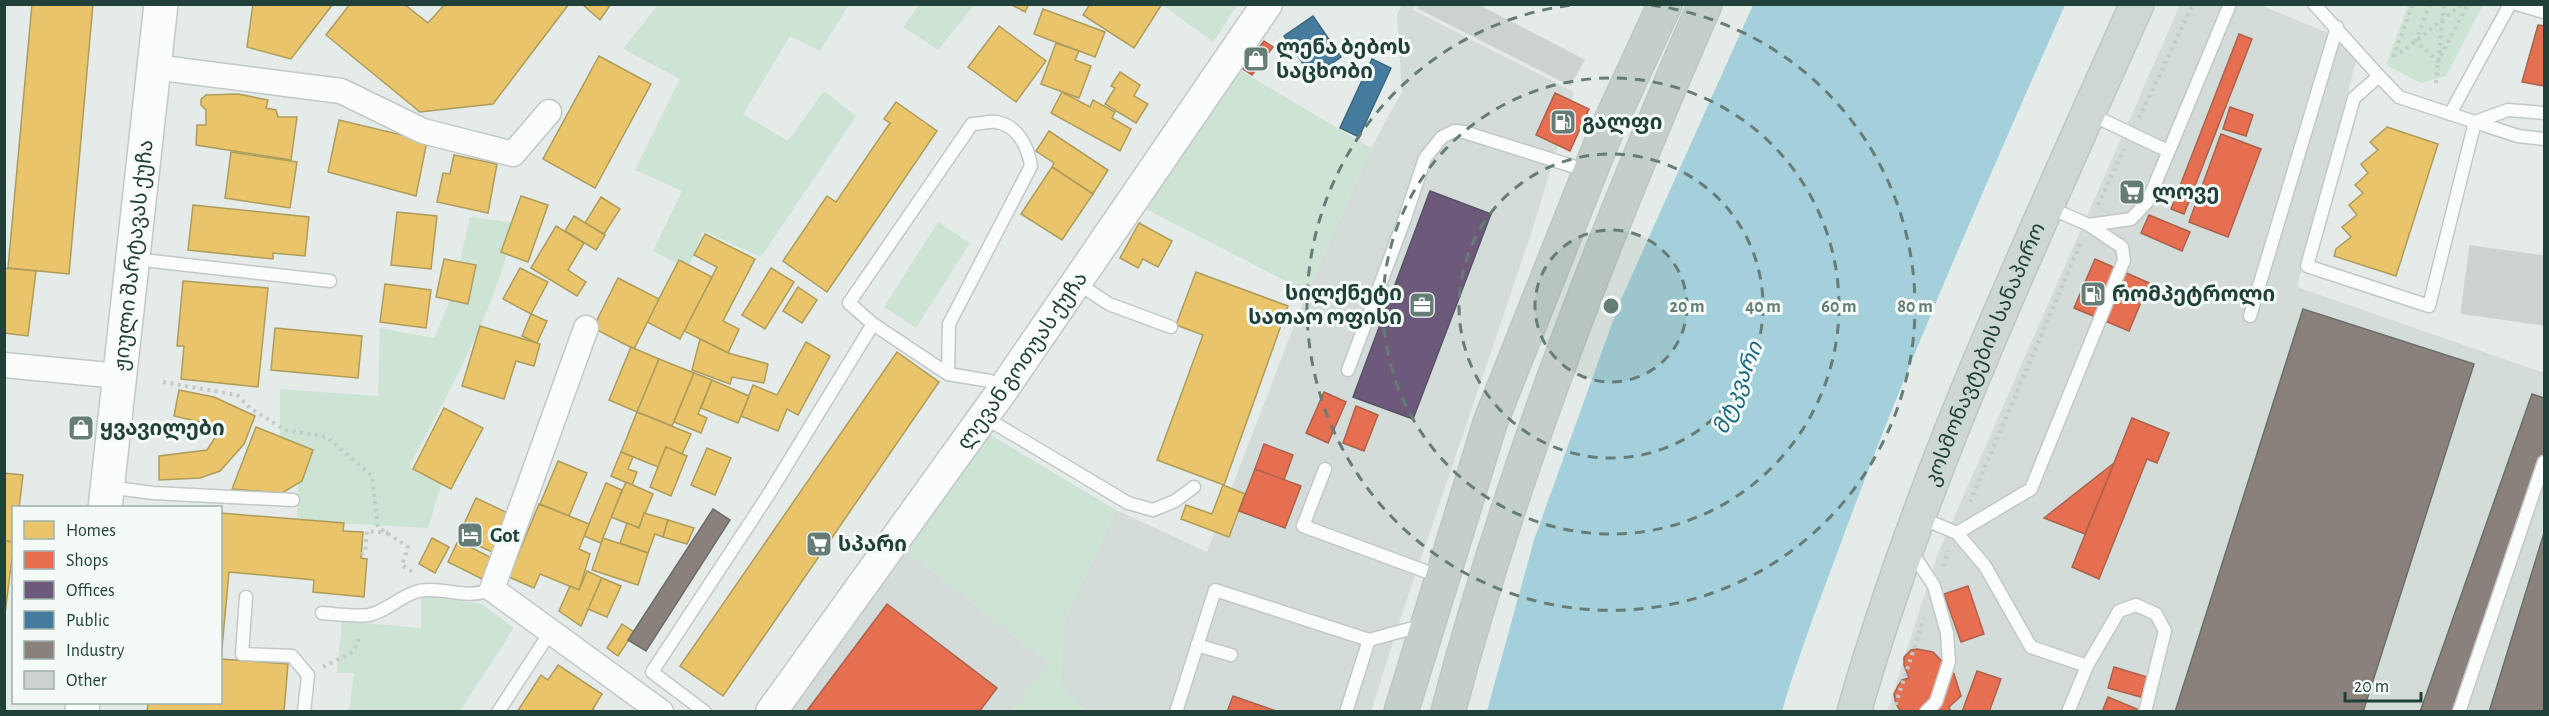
<svg xmlns="http://www.w3.org/2000/svg" width="2549" height="716" font-family="'Alegreya Sans','Noto Sans Georgian',sans-serif">
<style>
.built{fill:#d3dcd8}
.green{fill:#cde4d5}
.water{fill:#a4d0db}
.homes{fill:#e9c46a;stroke:#ad9c5b;stroke-width:1.5}
.shops{fill:#e76f51;stroke:#ac614a;stroke-width:1.5}
.offices{fill:#6d597a;stroke:#565266;stroke-width:1.5}
.public{fill:#457b9d;stroke:#3a697f;stroke-width:1.5}
.industry{fill:#8a817c;stroke:#6a6e68;stroke-width:1.5}
.building{fill:#ccd2d0;stroke:#ced4d1;stroke-width:1.5}
.lines{fill:none;stroke-linecap:round;stroke-linejoin:round}
.service-casing{stroke:#c2c8c6;stroke-width:15}
.minor-casing{stroke:#c2c8c6;stroke-width:27}
.tertiary-casing{stroke:#c2c8c6;stroke-width:33}
.secondary-casing{stroke:#c0c9c6;stroke-width:36}
.primary-casing{stroke:#bcc7c4;stroke-width:36}
.trunk-casing{stroke:#bcc7c4;stroke-width:36}
.path{stroke:#c2cbc8;stroke-width:4;stroke-dasharray:3 4.5;stroke-linecap:butt}
.service{stroke:#fbfcfc;stroke-width:12}
.minor{stroke:#fbfcfc;stroke-width:24}
.tertiary{stroke:#fbfcfc;stroke-width:30}
.secondary{stroke:#fbfcfc;stroke-width:33}
.primary{stroke:#cdd7d4;stroke-width:33}
.trunk{stroke:#c4cecb;stroke-width:33}
.ring{fill:none;stroke:#667c76;stroke-width:3;stroke-dasharray:10 8}
.labels{text-anchor:middle;dominant-baseline:central;stroke-width:6;stroke-linejoin:round;paint-order:stroke}
.poi-label{font-size:21px;font-weight:bold;fill:#214039;stroke:#f3faf7;text-anchor:start}
.street-label{font-size:21px;fill:#214039;stroke:#f3faf7}
.water-label{font-size:22px;font-style:italic;fill:#18687f;stroke:#f3faf7}
.centre{fill:#667c76;stroke:#f3faf7;stroke-width:3}
.ring-label{font-size:18px;text-anchor:middle;font-weight:bold;fill:#667c76;stroke:#f3faf7;stroke-width:6;stroke-linejoin:round;paint-order:stroke}
</style>
<rect width="100%" height="100%" fill="#e5ebe8"/>
<!-- built -->
<g class="built">
<polygon points="1402,5 1416,5 1413,10 1574,92 1532,231 1401,617 1371,711 1085,711 1059,682 1064,621 1116,510 1207,552 1307,292 1371,148 1402,92 1397,14"/>
<polygon points="2180,5 2260,5 2360,46 2297,287 2544,373 2544,711 1887,712 1937,556"/>
<polygon points="907,551 1048,663 1012,711 790,712"/>
</g>
<!-- green -->
<g class="green">
<polygon points="658,5 849,5 820,51 790,36 743,114 788,141 824,91 856,116 761,257 703,231 688,269 653,251 682,191 635,170 680,79 623,49"/>
<polygon points="919,5 919,4 974,5 938,50 903,27"/>
<polygon points="1163,5 1237,5 1213,42"/>
<polygon points="2408,5 2483,5 2446,76 2421,83 2386,65"/>
<polygon points="1238,69 1371,148 1307,292 1144,208"/>
<path d="M470 217 515 223C495 312 451 387 409 467L442 483 428 528 297 521 299 458 280 455V389L378 396 380 328 434 338 452 295Z"/>
<polygon points="938,222 970,243 916,328 884,307"/>
<polygon points="989,434 1116,510 1064,621 1059,682 1085,711 1012,711 1048,663 907,551"/>
<polygon points="421,595 482,604 514,628 460,711 349,711 354,673 337,673 342,621 421,628"/>
</g>
<!-- water -->
<path class="water" d="M1753 5H2065C1987 182 1909 358 1842 540 1821 597 1799 653 1782 711H1487L1534 540 1619 304Z"/>
<!-- homes -->
<g class="homes">
<polygon points="32,4 93,4 69,274 8,268"/>
<polygon points="253,4 333,4 291,59 247,47"/>
<polygon points="350,4 404,4 428,23 445,4 569,4 493,104 420,112 326,35"/>
<polygon points="582,4 611,4 600,20"/>
<polygon points="1010,4 1029,4 1025,12"/>
<polygon points="1090,4 1162,4 1134,48 1083,15"/>
<polygon points="1043,9 1105,32 1095,57 1034,34"/>
<polygon points="999,26 1046,61 1016,102 968,67"/>
<polygon points="1056,43 1079,51 1075,60 1091,66 1079,98 1041,84"/>
<polygon points="599,56 651,84 595,188 543,159"/>
<polygon points="1120,72 1140,85 1134,96 1148,104 1136,123 1105,104 1115,88 1111,86"/>
<polygon points="1062,92 1090,107 1093,100 1115,112 1112,118 1131,129 1120,151 1051,113"/>
<polygon points="238,94 268,100 266,108 276,110 278,117 297,117 291,160 196,145 197,125 206,125 206,110 201,105 201,99 206,95"/>
<polygon points="896,102 937,131 827,292 783,261 827,196 836,202 890,123 884,119"/>
<polygon points="339,120 427,141 416,196 328,172"/>
<polygon points="2387,127 2438,144 2396,276 2334,256 2336,249 2351,237 2342,227 2357,215 2349,205 2363,193 2355,185 2368,173 2361,164 2378,150 2370,142"/>
<polygon points="1049,131 1108,170 1093,194 1052,167 1054,163 1036,151"/>
<polygon points="231,152 297,162 290,208 225,198"/>
<polygon points="454,155 497,164 488,213 437,202 443,173 450,174"/>
<polygon points="1052,167 1093,194 1062,240 1021,214"/>
<polygon points="521,196 548,205 528,262 501,252"/>
<polygon points="601,197 620,209 604,234 585,223"/>
<polygon points="193,205 309,217 305,256 273,253 273,259 188,250"/>
<polygon points="397,212 437,216 431,269 391,265"/>
<polygon points="574,216 605,235 596,250 565,231"/>
<polygon points="1139,223 1172,241 1158,267 1143,259 1138,268 1120,258"/>
<polygon points="556,226 584,243 568,270 586,282 577,296 531,268"/>
<polygon points="705,234 755,259 723,321 739,329 728,353 684,331 717,267 694,255"/>
<polygon points="444,259 476,265 468,304 436,297"/>
<polygon points="679,260 712,277 680,339 647,322"/>
<polygon points="4,268 36,271 28,336 4,333"/>
<polygon points="520,268 548,282 531,314 503,299"/>
<polygon points="771,268 794,282 765,329 742,315"/>
<polygon points="1196,272 1288,306 1224,485 1157,460 1203,335 1176,325"/>
<polygon points="618,278 659,299 634,349 593,328"/>
<polygon points="183,281 268,288 258,387 181,379 184,346 177,346"/>
<polygon points="385,284 431,290 426,328 380,322"/>
<polygon points="798,287 817,300 802,323 783,311"/>
<polygon points="531,314 547,321 537,343 522,336"/>
<polygon points="480,326 540,344 534,366 516,361 504,399 462,386"/>
<polygon points="275,328 362,336 358,378 271,370"/>
<polygon points="700,339 728,353 768,364 764,383 732,377 730,384 692,370"/>
<polygon points="806,342 830,356 798,415 787,409 778,431 741,416 753,385 777,395"/>
<polygon points="631,347 659,359 637,412 609,400"/>
<polygon points="897,352 939,382 723,696 680,666"/>
<polygon points="659,359 694,373 672,426 637,412"/>
<polygon points="694,373 712,380 698,414 707,418 701,433 674,422"/>
<polygon points="712,380 749,396 738,423 701,408"/>
<polygon points="179,390 214,397 255,416 244,444 220,471 200,478 159,480 159,456 207,450 222,427 174,416"/>
<polygon points="444,408 483,428 451,489 413,469"/>
<polygon points="637,412 691,434 682,454 666,447 658,467 621,452"/>
<polygon points="256,427 313,450 302,481 282,493 232,489"/>
<polygon points="666,447 687,456 671,496 650,487"/>
<polygon points="707,448 731,458 715,495 691,485"/>
<polygon points="621,452 633,457 628,469 637,472 632,485 611,476"/>
<polygon points="558,461 587,473 569,516 540,504"/>
<polygon points="4,473 23,475 19,508 14,508 14,542 4,541"/>
<polygon points="626,482 653,494 639,528 611,517"/>
<polygon points="606,483 622,490 601,543 584,536"/>
<polygon points="1223,485 1245,494 1229,537 1181,519 1186,505 1212,514"/>
<polygon points="476,498 514,516 497,554 458,537"/>
<polygon points="539,504 589,524 579,549 590,554 579,590 540,574 534,588 509,577"/>
<polygon points="220,513 344,523 343,531 363,532 361,558 367,559 364,597 313,592 314,580 229,572 221,659 288,664 284,712 147,712 148,702 220,702"/>
<polygon points="644,513 668,520 663,537 655,534 648,553 620,543 627,523 639,528"/>
<polygon points="668,520 694,528 687,544 663,537"/>
<polygon points="432,538 449,547 435,573 419,564"/>
<polygon points="603,538 648,553 638,585 592,570"/>
<polygon points="4,541 14,542 5,614 4,614"/>
<polygon points="458,541 492,558 482,579 448,562"/>
<polygon points="587,571 602,578 581,626 559,611 570,586 579,590"/>
<polygon points="602,578 621,586 607,617 588,609"/>
<polygon points="622,624 634,632 618,656 607,648"/>
<polygon points="558,665 602,694 593,709 596,712 517,712 541,675 548,680"/>
</g>
<!-- shops -->
<g class="shops">
<polygon points="2538,25 2544,26 2544,86 2522,82"/>
<polygon points="2239,34 2252,39 2184,214 2171,209"/>
<polygon points="1264,41 1273,47 1252,75 1243,69"/>
<polygon points="1555,93 1589,109 1570,151 1536,135"/>
<polygon points="2230,107 2253,115 2246,136 2223,129"/>
<polygon points="2221,134 2261,149 2228,237 2189,222"/>
<polygon points="2149,215 2190,232 2182,251 2141,233"/>
<polygon points="2095,259 2149,283 2129,331 2074,308"/>
<polygon points="1324,392 1346,402 1328,443 1306,433"/>
<polygon points="1356,406 1378,415 1364,451 1343,443"/>
<polygon points="2132,418 2169,433 2157,463 2147,459 2099,579 2072,567"/>
<polygon points="1264,444 1293,455 1284,480 1255,469"/>
<polygon points="2114,463 2085,534 2044,518"/>
<polygon points="1255,469 1301,486 1285,528 1239,511"/>
<polygon points="1968,586 1984,634 1961,642 1944,594"/>
<polygon points="887,604 997,688 979,712 806,712"/>
<polygon points="1917,649 1933,652 1954,674 1961,696 1949,707 1951,712 1901,712 1896,704 1894,694 1898,686 1902,680 1909,678 1904,665 1904,657 1911,650"/>
<polygon points="2114,667 2147,677 2141,697 2108,688"/>
<polygon points="1977,671 2001,679 1989,712 1962,712"/>
<polygon points="1233,696 1279,712 1227,712"/>
<polygon points="2108,697 2137,709 2135,712 2102,712"/>
</g>
<!-- offices -->
<polygon class="offices" points="1430,191 1491,214 1413,419 1353,397"/>
<!-- public -->
<g class="public">
<polygon points="1313,16 1341,57 1312,77 1284,36"/>
<polygon points="1372,59 1391,68 1359,137 1340,128"/>
</g>
<!-- industry -->
<g class="industry">
<polygon points="2303,309 2474,364 2363,712 2175,712"/>
<polygon points="2532,394 2544,398 2544,459 2455,712 2420,712"/>
<polygon points="713,509 730,520 646,651 628,640"/>
<polygon points="2544,533 2544,712 2489,712"/>
</g>
<!-- building -->
<g class="building">
<polygon points="1419,4 1476,4 1584,60 1570,85 1418,8"/>
<polygon points="2470,246 2544,256 2544,325 2461,313"/>
</g>
<g class="lines">
<!-- service casing -->
<g class="service-casing">
<g id="service">
<polyline points="2314,4 2379,76"/>
<polyline points="2517,4 2544,12"/>
<polygon points="2379,76 2399,97 2475,122 2429,306 2307,266 2354,98"/>
<polyline points="2090,114 2168,151"/>
<polyline points="2450,114 2510,4"/>
<polyline points="2475,122 2518,136 2544,139"/>
<polyline points="2475,122 2508,110 2544,113"/>
<polyline points="2089,225 2131,219 2148,201 2230,4"/>
<polyline points="134,259 330,281"/>
<polyline points="1076,282 1109,304 1171,327"/>
<polyline points="2250,316 2337,27"/>
<path d="M873 324 849 303 972 124C979 124 989 121 997 122 1018 126 1028 147 1031 166L949 324 948 374"/>
<polyline points="1348,370 1405,218 1425,158 1442,137 1454,131 1464,132 1588,171"/>
<polyline points="984,417 1128,503 1153,510 1175,501 1194,487"/>
<polyline points="1325,469 1303,526 1441,577"/>
<polyline points="108,487 153,493 293,500"/>
<polyline points="1919,517 1957,533 1985,566 2031,647 2087,666 2119,611 2136,605 2156,614 2165,631 2145,712"/>
<polyline points="1957,533 2031,489 2124,260 2122,247 2089,225 2048,207"/>
<polyline points="1911,551 1934,586 1947,633 1949,662 1936,702 1926,712"/>
<polyline points="246,597 242,654 292,656 308,675 304,712"/>
<path d="M322 613C337 614 354 617 369 615 386 612 401 595 419 591 446 586 464 601 492 589"/>
<polyline points="1197,645 1231,655"/>
<polyline points="498,712 551,631"/>
<polyline points="705,712 652,672 767,497 873,324 948,374 990,381 1002,391"/>
<polyline points="1176,712 1215,590 1369,640"/>
<polyline points="1346,712 1369,640 1424,625"/>
<polyline points="2068,712 2087,666"/>
<polyline points="2459,712 2544,462"/>
</g>
</g>
<!-- minor casing -->
<g class="minor-casing">
<g id="minor">
<polyline points="154,67 341,91 423,131 513,154 549,112"/>
<polyline points="586,328 492,589 661,712"/>
<polyline points="4,365 119,376"/>
</g>
</g>
<!-- tertiary casing -->
<g class="tertiary-casing">
<g id="tertiary">
<path id="s1" d="M771 712 1002 391 1267 4"/>
</g>
</g>
<!-- secondary casing -->
<g class="secondary-casing">
<g id="secondary">
<path id="s2" d="M105 508 161 4"/>
<polyline points="82,712 83,702"/>
</g>
</g>
<!-- primary casing -->
<g class="primary-casing">
<g id="primary">
<path id="s3" d="M1854 712C1924 467 2034 236 2137 4"/>
</g>
</g>
<!-- trunk casing -->
<g class="trunk-casing">
<g id="trunk">
<polyline points="1401,712 1490,423 1605,134 1665,4"/>
<path d="M1448 712C1512 470 1605 234 1705 4"/>
</g>
</g>
<!-- path -->
<g class="path">
<polyline points="2430,4 2416,41 2438,61 2468,4"/>
<polyline points="2393,56 2403,51 2462,4"/>
<polyline points="2393,57 2413,4"/>
<polyline points="2436,83 2444,4"/>
<polyline points="2139,118 2193,4"/>
<polyline points="2098,205 2124,149"/>
<polyline points="163,382 237,395 250,408 285,430 327,437 372,476 378,527 408,547 402,565 415,574"/>
<polyline points="1970,502 2081,242"/>
<polyline points="361,554 365,553 367,531 388,533 391,529"/>
<polyline points="1943,566 1949,551"/>
<polyline points="323,667 353,652 361,635"/>
<polyline points="1893,712 1924,618"/>
</g>
<!-- service -->
<use href="#service" class="service"/>
<!-- minor -->
<use href="#minor" class="minor"/>
<!-- tertiary -->
<use href="#tertiary" class="tertiary"/>
<!-- secondary -->
<use href="#secondary" class="secondary"/>
<!-- primary -->
<use href="#primary" class="primary"/>
<!-- trunk -->
<use href="#trunk" class="trunk"/>
</g>
<!-- distance rings -->
<circle cx="1611" cy="306" r="76" fill="#667c76" fill-opacity=".12"/>
<g class="ring">
<circle cx="1611" cy="306" r="76"/>
<circle cx="1611" cy="306" r="152"/>
<circle cx="1611" cy="306" r="228"/>
<path d="M1651 5A304 304 0 1 1 1571 5"/>
</g>
<!-- icons -->
<defs>
<g id="shop-square" transform="scale(1.35)"><rect x="-9" y="-9" width="18" height="18" rx="4" fill="#667c76" stroke="#f3faf7"/><path d="M-5-2.5h2.3a2.7 3.5 0 0 1 5.4 0H5L5.5 6h-11ZM-1.5-2.5h3a1.5 2.3 0 0 0-3 0Z" fill="#fff"/></g>
<g id="fuel-square" transform="scale(1.35)"><rect x="-9" y="-9" width="18" height="18" rx="4" fill="#667c76" stroke="#f3faf7"/><path d="M-5.5-6h7V0h2V4h1.3V-2.5L3-4.5l.8-.8L6-3V5H2.5V1h-1V6h-7ZM-4.2-4.7v3.2H.2V-4.7Z" fill="#fff"/></g>
<g id="supermarket-square" transform="scale(1.35)"><rect x="-9" y="-9" width="18" height="18" rx="4" fill="#667c76" stroke="#f3faf7"/><path d="M-6-5.5h2.5l.6 2H6L4.5 2H-2.5L-4.4-4H-6ZM-1.5 3.2a1.3 1.3 0 1 0 .1 0ZM3 3.2a1.3 1.3 0 1 0 .1 0Z" fill="#fff"/></g>
<g id="office-square" transform="scale(1.35)"><rect x="-9" y="-9" width="18" height="18" rx="4" fill="#667c76" stroke="#f3faf7"/><path d="M-6-3h4V-5.5h4V-3h4V5H-6ZM-1-4.5V-3h2v-1.5ZM-6 0V1H6V0Z" fill="#fff"/></g>
<g id="hotel-square" transform="scale(1.35)"><rect x="-9" y="-9" width="18" height="18" rx="4" fill="#667c76" stroke="#f3faf7"/><path d="M-6-4.5h1.5V1H6V5H4.5V3h-9V5H-6ZM-4 0a1.8 1.8 0 1 1 3.6 0ZM.5 0V-2.5h3Q6-2.5 6 0Z" fill="#fff"/></g>
</defs>
<g fill-rule="evenodd">
<use href="#shop-square" x="1256" y="59"/>
<use href="#fuel-square" x="1563" y="122"/>
<use href="#supermarket-square" x="2132" y="192"/>
<use href="#fuel-square" x="2093" y="294"/>
<use href="#office-square" x="1422" y="305"/>
<use href="#shop-square" x="81" y="428"/>
<use href="#hotel-square" x="470" y="535"/>
<use href="#supermarket-square" x="819" y="544"/>
</g>
<g class="labels">
<!-- poi labels -->
<g class="poi-label">
<text x="1276" y="47">ლენა ბებოს<tspan x="1276" dy="24">საცხობი</tspan></text>
<text x="1582" y="122">გალფი</text>
<text x="2152" y="192">ლოვე</text>
<text x="1402" y="293" text-anchor="end">სილქნეტი<tspan x="1402" dy="24">სათაო ოფისი</tspan></text>
<text x="2112" y="294">რომპეტროლი</text>
<text x="100" y="428">ყვავილები</text>
<text x="490" y="535">Got</text>
<text x="838" y="544">სპარი</text>
</g>
<!-- street labels -->
<g class="street-label">
<text stroke="none"><textPath href="#s2" startOffset="254">ჟიული შარტავას ქუჩა</textPath></text>
<text stroke="none"><textPath href="#s3" startOffset="381">კოსმონავტების სანაპირო</textPath></text>
<text stroke="none"><textPath href="#s1" startOffset="432">ლევან გოთუას ქუჩა</textPath></text>
</g>
<!-- water labels -->
<g class="water-label">
<text transform="translate(1738 388) rotate(-68)">მტკვარი</text>
</g>
</g>
<circle cx="1611" cy="306" r="9" class="centre"/>
<g class="ring-label">
<text x="1687" y="312">20 m</text>
<text x="1763" y="312">40 m</text>
<text x="1839" y="312">60 m</text>
<text x="1915" y="312">80 m</text>
</g>
<!-- border -->
<rect width="2549" height="716" fill="none" stroke="#214039" stroke-width="12"/>
<!-- legend -->
<rect x="12" y="506" width="210" height="198" fill="#f3faf7" stroke="#9fb0ab" stroke-width="1.5"/>
<rect x="24" y="521" width="30" height="18" fill="#e9c46a" stroke="#9fb0ab" stroke-width="1.5"/>
<text x="66" y="536" font-size="18" fill="#214039">Homes</text>
<rect x="24" y="551" width="30" height="18" fill="#e76f51" stroke="#9fb0ab" stroke-width="1.5"/>
<text x="66" y="566" font-size="18" fill="#214039">Shops</text>
<rect x="24" y="581" width="30" height="18" fill="#6d597a" stroke="#9fb0ab" stroke-width="1.5"/>
<text x="66" y="596" font-size="18" fill="#214039">Offices</text>
<rect x="24" y="611" width="30" height="18" fill="#457b9d" stroke="#9fb0ab" stroke-width="1.5"/>
<text x="66" y="626" font-size="18" fill="#214039">Public</text>
<rect x="24" y="641" width="30" height="18" fill="#8a817c" stroke="#9fb0ab" stroke-width="1.5"/>
<text x="66" y="656" font-size="18" fill="#214039">Industry</text>
<rect x="24" y="671" width="30" height="18" fill="#ccd2d0" stroke="#9fb0ab" stroke-width="1.5"/>
<text x="66" y="686" font-size="18" fill="#214039">Other</text>
<!-- scale -->
<path d="M2345 692v9h76v-9" fill="none" stroke="#214039" stroke-width="3"/>
<text x="2354" y="692" font-size="18" fill="#214039" stroke="#f3faf7" stroke-width="4.5" paint-order="stroke">20 m</text>
</svg>
